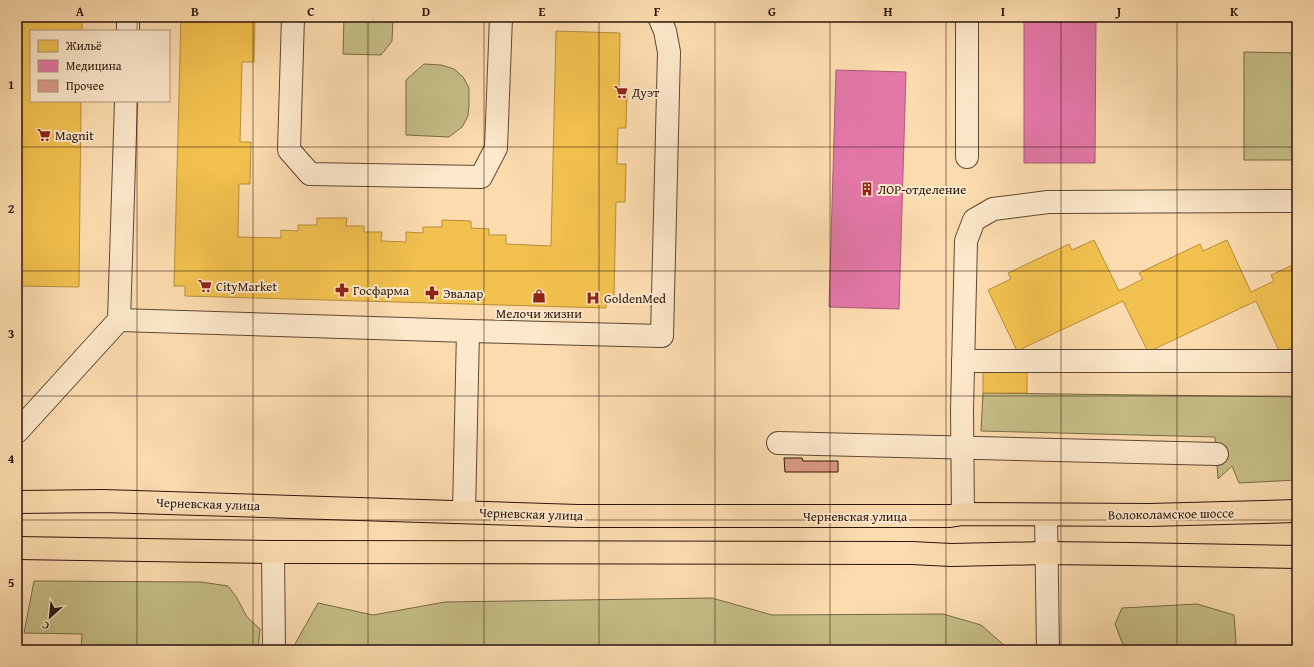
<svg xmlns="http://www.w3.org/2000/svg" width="1314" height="667" font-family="'Gentium Book Plus',serif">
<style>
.green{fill:#c6be86;stroke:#786a48}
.homes{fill:#f2c14e;stroke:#b68d3a}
.health{fill:#e377a8;stroke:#ac5a79}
.building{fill:#db9b83;stroke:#2b150b}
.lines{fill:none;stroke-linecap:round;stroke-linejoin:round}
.minor-casing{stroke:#5f4734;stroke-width:24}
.major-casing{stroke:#2b150b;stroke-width:24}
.minor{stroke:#fde8cb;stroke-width:22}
.major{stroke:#fcdcaf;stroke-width:22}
.grid{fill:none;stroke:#2b150b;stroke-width:1;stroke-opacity:0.55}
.labels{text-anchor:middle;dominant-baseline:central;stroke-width:4;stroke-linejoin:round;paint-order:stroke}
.poi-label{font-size:13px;fill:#2b150b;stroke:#fde8cb;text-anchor:start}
.street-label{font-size:13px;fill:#2b150b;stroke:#fde8cb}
.neatline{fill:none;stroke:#2b150b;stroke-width:1.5}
.grid-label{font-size:13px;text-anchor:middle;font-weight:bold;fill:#2b150b}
</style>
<rect width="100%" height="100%" fill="#fcdcaf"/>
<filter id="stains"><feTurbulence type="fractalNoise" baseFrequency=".005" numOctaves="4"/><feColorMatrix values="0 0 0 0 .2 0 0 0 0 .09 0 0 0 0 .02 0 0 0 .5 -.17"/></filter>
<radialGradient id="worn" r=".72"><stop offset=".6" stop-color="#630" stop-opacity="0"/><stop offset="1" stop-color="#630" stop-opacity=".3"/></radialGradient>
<!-- green -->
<g class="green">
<polygon points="344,17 393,17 392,41 381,55 343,54"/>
<polygon points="1244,52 1297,53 1297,160 1244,160"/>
<polygon points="424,64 441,65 454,69 463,77 469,88 469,104 468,116 462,127 449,137 406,135 406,80"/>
<polygon points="983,393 1297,397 1297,480 1239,483 1232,466 1218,479 1215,437 981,431"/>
<polygon points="34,581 201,582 228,586 237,598 247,617 260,629 258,650 81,650 82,634 24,633"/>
<polygon points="712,598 772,615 943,614 981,625 1005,646 1006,650 297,650 295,644 318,603 373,615 445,602"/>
<polygon points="1197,604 1234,615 1236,642 1232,650 1125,650 1115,624 1122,608"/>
</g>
<!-- homes -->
<g class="homes">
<polygon points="17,17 82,17 82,31 31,31 31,101 81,101 79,287 17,286"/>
<polygon points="181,17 243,17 243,20 255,21 254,62 242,62 240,142 251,142 250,184 239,184 238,237 281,238 281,230 298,231 298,225 317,225 317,218 347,218 346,226 364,226 364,232 382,232 381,241 406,242 406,232 423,233 423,227 442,227 442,220 471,221 471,228 489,229 489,235 506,235 506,244 551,246 556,31 620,33 619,90 627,90 626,128 618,128 617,164 626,164 625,202 616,202 614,297 607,297 606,308 185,296 185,286 174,286"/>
<polygon points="1094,240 1119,291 1143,279 1139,273 1200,244 1203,251 1227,240 1251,292 1274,281 1271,275 1297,263 1297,345 1280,353 1256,301 1148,352 1123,301 1017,351 988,290 1011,279 1008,273 1069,244 1072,250"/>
<rect x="983" y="370" width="44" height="23"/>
</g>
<!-- health -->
<g class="health">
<polygon points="1024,17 1096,17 1095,163 1024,163"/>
<polygon points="836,70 906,72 899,309 829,307"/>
</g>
<!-- building -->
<polygon class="building" points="784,458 802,458 803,461 838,461 838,472 785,472"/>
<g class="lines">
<!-- minor casing -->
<g class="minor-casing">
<g id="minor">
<polyline points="293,17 289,150 310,174 481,177 496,148 501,17"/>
<polyline points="128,31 128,17"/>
<polyline points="967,157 967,17"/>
<polyline points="119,320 468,331 662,336 669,52 665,31 659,17"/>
<polyline points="963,361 1297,361"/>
<polyline points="17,432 119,320 126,101"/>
<polyline points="778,443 1217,454"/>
<polyline points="464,512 468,331"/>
<polyline points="963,514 962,410 966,241 974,220 993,209 1048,202 1297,201"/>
<polyline points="1046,515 1048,650"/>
<polyline points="273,552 274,650"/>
</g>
</g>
<!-- major casing -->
<g class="major-casing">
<g id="major">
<polyline points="17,502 103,501 578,516 950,516 963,514 1149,515 1297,511"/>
<polyline points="17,548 273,552 912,553 951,555 1046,553 1129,554 1297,557"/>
</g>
</g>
<!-- minor -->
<use href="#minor" class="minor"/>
<!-- major -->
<use href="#major" class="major"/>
</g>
<!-- grid -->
<path class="grid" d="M137 17V31M253 17V650M368 17V650M484 17V650M599 17V650M715 17V650M830 17V650M946 17V650M1061 17V650M1177 17V650M137 101V650M17 147H1297M17 271H1297M17 396H1297M17 520H1297"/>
<!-- icons -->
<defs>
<g id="supermarket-bare" transform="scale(1.08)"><path d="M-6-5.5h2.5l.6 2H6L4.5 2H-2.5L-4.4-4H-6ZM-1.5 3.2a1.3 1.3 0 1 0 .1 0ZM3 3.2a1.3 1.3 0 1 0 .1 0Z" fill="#8f2418" stroke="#fde8cb" stroke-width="2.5" paint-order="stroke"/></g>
<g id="building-bare" transform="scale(1.08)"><path d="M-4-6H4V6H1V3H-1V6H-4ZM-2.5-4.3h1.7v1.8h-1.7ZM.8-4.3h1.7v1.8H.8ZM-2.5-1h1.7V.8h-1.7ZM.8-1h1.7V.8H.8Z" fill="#8f2418" stroke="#fde8cb" stroke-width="2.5" paint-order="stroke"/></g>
<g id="pharmacy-bare" transform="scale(1.08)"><path d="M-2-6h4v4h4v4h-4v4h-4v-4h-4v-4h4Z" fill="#8f2418" stroke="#fde8cb" stroke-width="2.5" paint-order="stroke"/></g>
<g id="shop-bare" transform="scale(1.08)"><path d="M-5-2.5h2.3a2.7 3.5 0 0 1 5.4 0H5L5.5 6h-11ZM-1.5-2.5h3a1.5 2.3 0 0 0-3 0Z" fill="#8f2418" stroke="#fde8cb" stroke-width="2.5" paint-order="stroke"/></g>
<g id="hospital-bare" transform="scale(1.08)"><path d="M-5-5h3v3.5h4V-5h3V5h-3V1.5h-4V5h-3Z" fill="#8f2418" stroke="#fde8cb" stroke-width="2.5" paint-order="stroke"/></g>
</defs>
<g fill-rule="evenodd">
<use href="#supermarket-bare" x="621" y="92"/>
<use href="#supermarket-bare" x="44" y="135"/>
<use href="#building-bare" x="867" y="189"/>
<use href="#supermarket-bare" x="205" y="286"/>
<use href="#pharmacy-bare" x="342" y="290"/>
<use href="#pharmacy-bare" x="432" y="293"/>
<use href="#shop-bare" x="539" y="296"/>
<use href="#hospital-bare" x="593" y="298"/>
</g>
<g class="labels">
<!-- poi labels -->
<g class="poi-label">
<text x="632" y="92">Дуэт</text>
<text x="55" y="135">Magnit</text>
<text x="878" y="189">ЛОР-отделение</text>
<text x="216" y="286">CityMarket</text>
<text x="353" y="290">Госфарма</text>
<text x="443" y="293">Эвалар</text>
<text x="604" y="298">GoldenMed</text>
<text x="539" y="313" text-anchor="middle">Мелочи жизни</text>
</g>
<!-- street labels -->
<g class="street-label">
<text transform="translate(208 504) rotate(2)">Черневская улица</text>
<text transform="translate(531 514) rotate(2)">Черневская улица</text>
<text transform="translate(1171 514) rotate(-1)">Волоколамское шоссе</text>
<text x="855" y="516">Черневская улица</text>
</g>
</g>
<!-- margin -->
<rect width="1314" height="667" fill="none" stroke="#fcdcaf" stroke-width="44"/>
<!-- legend -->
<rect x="30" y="30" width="140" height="72" fill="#fde8cb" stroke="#a9947e"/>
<rect x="38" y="40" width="20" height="12" fill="#f2c14e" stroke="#a9947e"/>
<text x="66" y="50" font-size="12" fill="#2b150b">Жильё</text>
<rect x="38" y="60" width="20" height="12" fill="#e377a8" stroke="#a9947e"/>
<text x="66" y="70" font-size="12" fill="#2b150b">Медицина</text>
<rect x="38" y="80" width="20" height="12" fill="#db9b83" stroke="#a9947e"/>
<text x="66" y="90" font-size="12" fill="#2b150b">Прочее</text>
<!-- north arrow -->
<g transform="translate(50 617) rotate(207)" stroke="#fde8cb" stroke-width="3" paint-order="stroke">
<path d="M0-3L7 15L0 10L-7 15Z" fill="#2b150b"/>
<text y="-6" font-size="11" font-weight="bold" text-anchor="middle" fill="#2b150b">С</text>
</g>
<rect x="22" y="22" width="1270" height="623" class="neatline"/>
<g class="grid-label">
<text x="80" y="16">A</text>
<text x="195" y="16">B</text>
<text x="311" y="16">C</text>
<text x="426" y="16">D</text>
<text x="542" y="16">E</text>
<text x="657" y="16">F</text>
<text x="772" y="16">G</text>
<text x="888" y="16">H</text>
<text x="1003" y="16">I</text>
<text x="1119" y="16">J</text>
<text x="1234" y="16">K</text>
<text x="11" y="89">1</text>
<text x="11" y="213">2</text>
<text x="11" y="338">3</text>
<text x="11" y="463">4</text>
<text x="11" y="587">5</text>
</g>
<rect width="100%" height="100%" filter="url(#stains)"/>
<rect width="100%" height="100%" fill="url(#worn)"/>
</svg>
